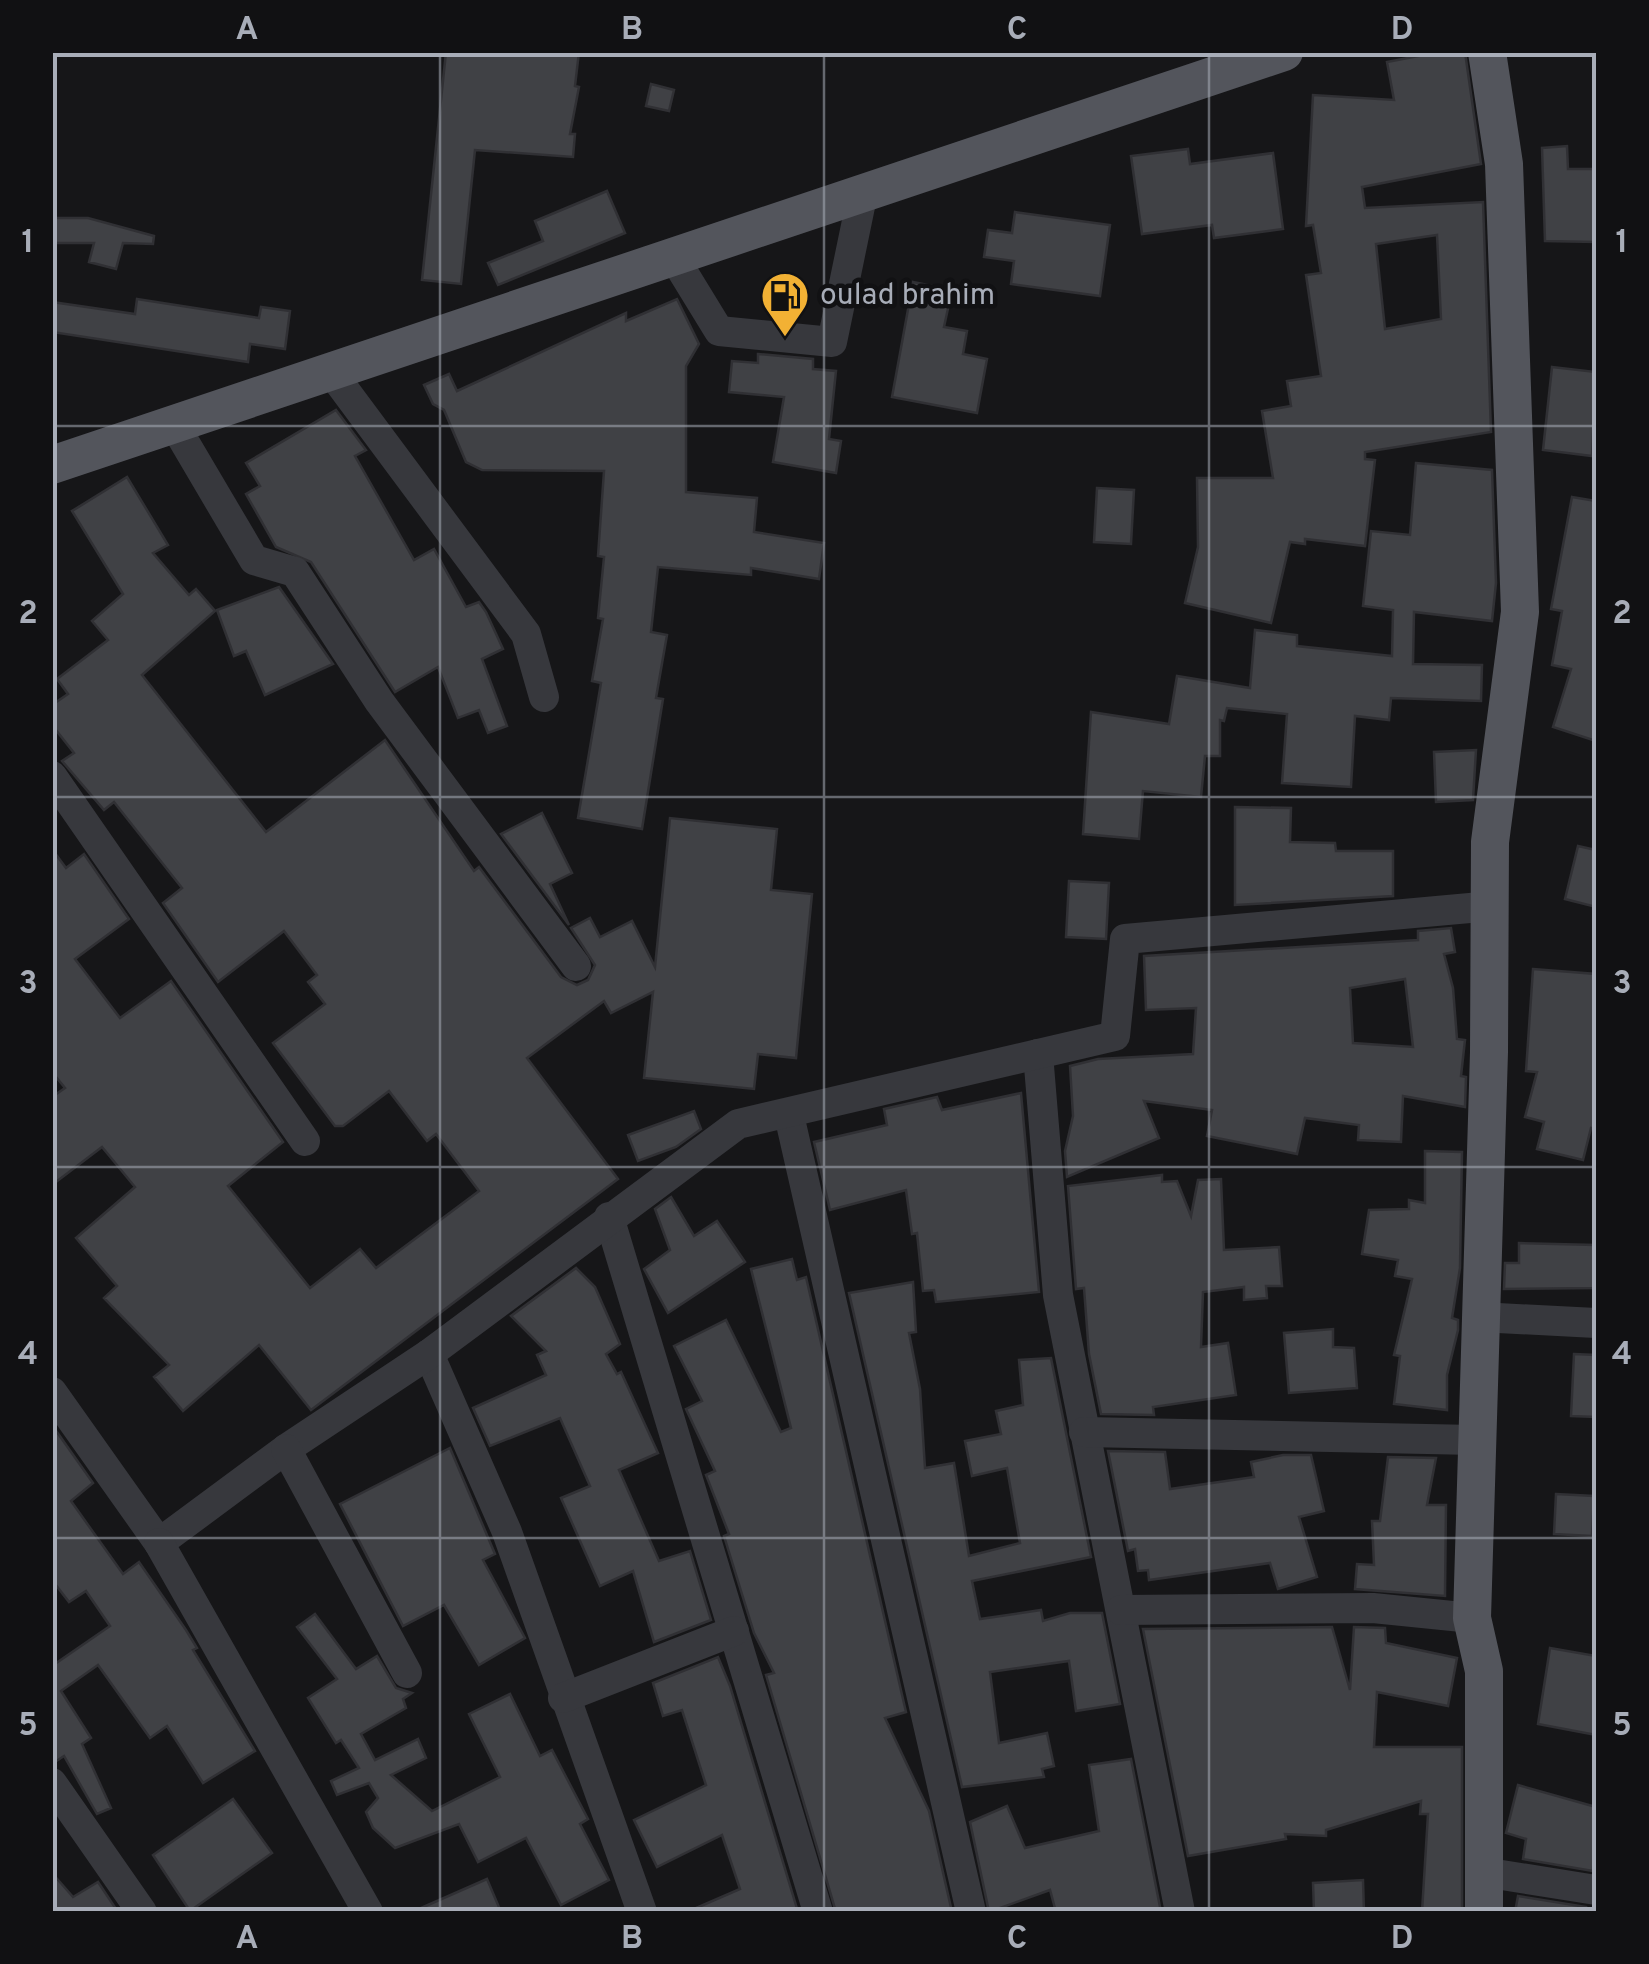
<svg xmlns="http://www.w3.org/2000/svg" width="1649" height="1964" font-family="Overpass,sans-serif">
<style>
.building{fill:#404145;stroke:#303034;stroke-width:2.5;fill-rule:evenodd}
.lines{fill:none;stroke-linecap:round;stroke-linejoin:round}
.minor{stroke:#37383d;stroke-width:30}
.major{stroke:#53555c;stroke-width:38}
.grid{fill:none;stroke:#a8adb8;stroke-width:2.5;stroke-opacity:0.55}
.labels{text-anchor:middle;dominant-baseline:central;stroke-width:9;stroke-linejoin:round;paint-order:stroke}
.poi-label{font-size:30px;fill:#a8adb8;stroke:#111113;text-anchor:start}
.neatline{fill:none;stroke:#a8adb8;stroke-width:4}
.grid-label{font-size:32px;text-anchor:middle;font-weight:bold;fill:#a8adb8}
</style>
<rect width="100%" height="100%" fill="#161618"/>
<!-- building -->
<g class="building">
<polygon points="446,52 579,52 575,86 579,87 570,134 575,134 573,157 475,150 461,284 422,280"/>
<path d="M1439 52H1465L1481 164 1362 187 1365 208 1483 202 1491 432 1365 452V459L1375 460 1365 546 1305 539V544L1290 542 1271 623 1185 603 1198 547 1197 478H1273L1262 411 1291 406 1287 381 1321 376 1306 275 1321 273 1313 225 1306 226 1313 95 1394 100 1387 62ZM1437 235 1441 319 1385 329 1376 244Z"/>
<polygon points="651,84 674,90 669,111 646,106"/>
<polygon points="1567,146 1568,169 1596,169 1596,242 1545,241 1542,148"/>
<polygon points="1188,149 1190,164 1273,153 1283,229 1214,238 1212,225 1142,234 1131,156"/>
<polygon points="607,191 625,233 498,285 488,263 543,241 535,221"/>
<polygon points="1015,212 1110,225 1100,296 1011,284 1014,261 984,257 988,230 1012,233"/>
<polygon points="52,218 88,218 154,236 153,244 123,243 116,269 89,262 94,243 52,243"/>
<polygon points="913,282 952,290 944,327 967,331 963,354 987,359 977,413 892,397"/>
<polygon points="137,299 259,318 261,307 290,311 285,349 250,344 248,362 52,332 52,302 135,314"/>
<polygon points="677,299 699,344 686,366 686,492 757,498 754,532 824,543 819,579 751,568 751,575 658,567 651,632 667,635 656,698 663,699 642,829 578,818 601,683 592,681 603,619 598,618 604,557 598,556 604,471 482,470 466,462 444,410 433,404 424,385 449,374 457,391 626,313 626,321"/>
<polygon points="758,354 813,359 813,369 836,371 829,439 841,441 836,473 773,462 784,397 729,392 732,361 758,363"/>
<polygon points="1552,367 1596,372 1592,456 1543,450"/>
<polygon points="336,410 366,450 355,456 414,560 434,549 466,607 479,602 486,612 503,649 482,659 507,726 488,733 479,710 458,718 438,667 395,692 311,562 276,547 246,494 260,486 246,463"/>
<polygon points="1416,463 1492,470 1496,583 1492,621 1414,612 1413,664 1482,665 1481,701 1391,698 1389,720 1355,716 1351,787 1282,783 1287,714 1227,708 1224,721 1220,720 1220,756 1205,756 1201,797 1143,791 1139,839 1083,834 1091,712 1169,724 1177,676 1250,688 1255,630 1297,635 1297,646 1392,656 1393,610 1363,606 1371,531 1410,535"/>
<polygon points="127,477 168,545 153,553 189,595 196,589 215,611 142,675 266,832 385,740 474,871 479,867 561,977 577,985 588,980 595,965 571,928 590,918 600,937 632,921 655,967 670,818 777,829 771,890 812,894 796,1058 758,1054 754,1089 644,1078 653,992 611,1013 604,1001 527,1058 618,1179 311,1410 259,1345 183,1411 154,1377 169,1365 104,1298 117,1286 76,1238 135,1187 102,1147 52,1185 52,1097 65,1088 52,1072 52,849 66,868 84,854 129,919 75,959 120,1018 171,981 283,1142 228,1186 310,1288 360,1249 376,1268 479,1191 436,1134 427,1141 389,1091 343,1126 335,1126 273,1043 325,1004 308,982 317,975 284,931 218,982 163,903 182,888 114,802 104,810 62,761 74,753 52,725 52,705 68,694 57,679 108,640 92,621 123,594 72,511"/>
<polygon points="1097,488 1134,490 1131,544 1094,542"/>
<polygon points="1572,497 1596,501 1596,741 1553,727 1571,669 1552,665 1562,611 1551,609"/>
<polygon points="279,587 333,664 265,695 246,651 234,656 217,610"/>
<polygon points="1476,750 1473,800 1436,802 1434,752"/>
<polygon points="1235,807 1291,808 1290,842 1335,843 1336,851 1393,851 1393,896 1235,905"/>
<polygon points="542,813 572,873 550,884 569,925 501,834"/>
<polygon points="1578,846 1596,850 1596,907 1565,899"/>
<polygon points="1069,881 1109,883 1106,939 1066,937"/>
<path d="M1451 928 1455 952 1444 954 1453 988 1457 1039 1465 1040 1461 1076 1466 1077 1465 1107 1403 1096 1401 1142 1358 1140 1359 1125 1305 1118 1297 1154 1207 1136 1212 1110 1144 1101 1159 1138 1067 1177 1065 1151 1073 1116 1070 1066 1098 1059 1193 1054 1196 1008 1146 1010 1144 956 1418 940V931ZM1405 979 1413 1047 1353 1043 1350 988Z"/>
<polygon points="1533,969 1596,974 1596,1129 1591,1128 1583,1160 1537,1149 1544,1122 1525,1117 1537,1072 1526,1071"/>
<polygon points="1021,1093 1039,1292 936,1302 934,1290 923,1291 917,1233 912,1234 906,1190 830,1210 814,1142 887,1125 884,1109 937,1097 942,1110"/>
<polygon points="694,1111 701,1129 676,1147 638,1161 628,1135"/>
<polygon points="1425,1151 1462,1152 1460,1268 1452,1318 1458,1320 1458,1330 1447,1375 1447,1410 1394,1404 1400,1356 1394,1355 1412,1279 1395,1276 1398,1260 1362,1254 1369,1210 1409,1209 1409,1200 1425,1203"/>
<polygon points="1162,1175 1162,1182 1177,1181 1191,1216 1198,1180 1221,1179 1224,1250 1279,1247 1282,1286 1266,1286 1267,1298 1244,1300 1244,1287 1203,1292 1201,1347 1228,1343 1236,1395 1153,1407 1154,1415 1101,1414 1089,1354 1084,1288 1076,1289 1068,1186"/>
<polygon points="671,1197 694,1236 717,1221 745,1262 668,1313 644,1269 670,1250 655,1209"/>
<polygon points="1519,1243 1596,1245 1596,1288 1504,1289 1505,1263 1519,1263"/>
<polygon points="792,1259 797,1280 806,1277 906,1712 885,1718 929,1811 952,1912 836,1912 766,1675 774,1673 754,1633 724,1536 729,1534 706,1475 715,1471 686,1409 702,1401 674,1346 726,1320 781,1432 791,1428 751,1269"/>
<polygon points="576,1268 595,1287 620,1344 606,1354 617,1374 621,1372 658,1453 619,1470 659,1561 690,1551 711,1620 654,1642 633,1571 600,1586 561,1498 590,1486 560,1418 490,1446 473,1408 546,1375 537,1355 546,1351 511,1316"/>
<polygon points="913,1282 916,1332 909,1333 920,1389 925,1468 954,1463 969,1556 1020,1543 1007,1468 972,1476 965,1441 1001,1434 996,1411 1023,1405 1019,1360 1051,1358 1091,1557 972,1581 980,1619 1041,1610 1043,1621 1070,1613 1102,1613 1120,1704 1076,1711 1069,1661 990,1672 999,1743 1047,1733 1054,1766 1042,1769 1044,1777 962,1787 849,1293"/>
<polygon points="1333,1329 1333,1347 1354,1348 1357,1388 1289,1393 1284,1333"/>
<polygon points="1574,1354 1596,1355 1596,1417 1571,1416"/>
<polygon points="52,1425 93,1483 71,1501 123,1574 139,1562 186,1630 197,1648 193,1650 255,1751 203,1783 167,1726 150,1738 98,1665 61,1691 91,1738 82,1744 111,1808 97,1814 64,1756 52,1764 52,1666 110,1626 86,1591 69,1602 52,1580"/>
<polygon points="450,1448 495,1554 483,1560 525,1638 479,1665 444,1605 403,1626 340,1504"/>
<polygon points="1108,1451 1165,1452 1170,1489 1254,1477 1251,1462 1283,1455 1311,1455 1324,1511 1299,1517 1317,1577 1278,1589 1270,1563 1149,1580 1148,1570 1138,1571 1135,1549 1128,1551"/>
<polygon points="1388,1457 1436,1458 1427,1505 1446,1505 1445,1596 1355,1589 1357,1564 1374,1565 1372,1521 1380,1521"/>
<polygon points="1556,1494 1594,1496 1592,1536 1554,1534"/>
<polygon points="315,1614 356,1669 377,1656 396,1688 412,1693 403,1699 406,1708 361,1734 375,1760 418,1739 426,1758 391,1775 432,1811 500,1777 469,1714 510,1694 540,1756 552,1750 588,1819 580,1824 609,1880 561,1905 526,1838 478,1862 459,1824 395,1848 373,1828 366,1812 378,1798 369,1783 337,1795 331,1781 359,1768 341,1740 336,1743 308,1698 337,1679 297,1627"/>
<polygon points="1332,1627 1350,1690 1354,1627 1385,1628 1386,1643 1457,1658 1448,1706 1377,1692 1374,1747 1462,1747 1462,1912 1422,1912 1428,1814 1420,1814 1421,1801 1326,1830 1326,1836 1285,1834 1286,1839 1188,1856 1143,1629"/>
<polygon points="1550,1648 1596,1656 1596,1735 1538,1724"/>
<polygon points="718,1657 730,1686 798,1912 687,1912 740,1889 722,1835 657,1867 634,1820 706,1785 682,1710 663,1716 653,1683"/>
<polygon points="1131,1759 1161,1912 1056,1912 1050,1890 989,1912 970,1822 1007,1806 1025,1848 1099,1831 1089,1765"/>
<polygon points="1518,1785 1596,1807 1593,1871 1523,1859 1526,1839 1506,1833"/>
<polygon points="233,1799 272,1853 190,1911 153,1855"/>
<polygon points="52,1873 73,1897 98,1882 118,1912 52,1912"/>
<polygon points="487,1879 501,1912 412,1912"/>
<polygon points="1363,1880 1364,1912 1314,1912 1313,1883"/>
<polygon points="1518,1896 1586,1907 1585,1912 1515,1912"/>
</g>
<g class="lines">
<!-- minor -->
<g class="minor">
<polyline points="673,256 719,331 832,342 863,192"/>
<polyline points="332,373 526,634 544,697"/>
<polyline points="175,426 254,560 295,572 379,701 576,966"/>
<polyline points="52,776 305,1141"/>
<polyline points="1038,1054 1058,1295 1180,1912"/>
<polyline points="789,1115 971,1912"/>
<polyline points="609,1217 818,1912"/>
<polyline points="1479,1317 1596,1323"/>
<polyline points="429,1354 507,1532 642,1912"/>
<polyline points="52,1392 159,1543 286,1449 429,1354 738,1124 1115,1036 1125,939 1492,906"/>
<polyline points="1084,1432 1475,1440"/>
<polyline points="286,1449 407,1673"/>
<polyline points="159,1543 368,1912"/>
<polyline points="1121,1610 1373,1608 1472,1618"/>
<polyline points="563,1698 734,1631"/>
<polyline points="52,1783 142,1912"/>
<polyline points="1483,1872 1596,1890"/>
</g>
<!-- major -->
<g class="major">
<polyline points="52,465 1284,52"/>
<polyline points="1484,1912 1484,1671 1472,1618 1489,1052 1490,842 1520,612 1504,164 1487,52"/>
</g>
</g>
<!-- grid -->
<path class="grid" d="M440 52V1912M824 52V1912M1209 52V1912M52 426H1596M52 797H1596M52 1167H1596M52 1538H1596"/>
<!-- icons -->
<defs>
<g id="fuel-pin" transform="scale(2.5)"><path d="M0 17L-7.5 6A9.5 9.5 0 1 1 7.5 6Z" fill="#f2b134" stroke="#111113"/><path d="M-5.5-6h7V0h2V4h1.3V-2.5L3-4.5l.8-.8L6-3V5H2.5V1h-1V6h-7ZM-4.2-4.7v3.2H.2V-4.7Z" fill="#111"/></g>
</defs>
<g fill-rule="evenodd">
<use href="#fuel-pin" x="785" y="296"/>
</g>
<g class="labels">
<!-- poi labels -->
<g class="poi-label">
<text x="820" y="296">oulad brahim</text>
</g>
</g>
<!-- border -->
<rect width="1649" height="1964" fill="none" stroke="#111113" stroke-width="110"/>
<rect x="55" y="55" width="1539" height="1854" class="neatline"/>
<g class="grid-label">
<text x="247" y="39">A</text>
<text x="632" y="39">B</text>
<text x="1017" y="39">C</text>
<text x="1402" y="39">D</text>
<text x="28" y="252">1</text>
<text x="1622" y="252">1</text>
<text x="28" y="623">2</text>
<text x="1622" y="623">2</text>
<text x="28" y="993">3</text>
<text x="1622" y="993">3</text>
<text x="28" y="1364">4</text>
<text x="1622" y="1364">4</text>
<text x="28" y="1735">5</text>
<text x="1622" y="1735">5</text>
<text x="247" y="1948">A</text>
<text x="632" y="1948">B</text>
<text x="1017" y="1948">C</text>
<text x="1402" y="1948">D</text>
</g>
</svg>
